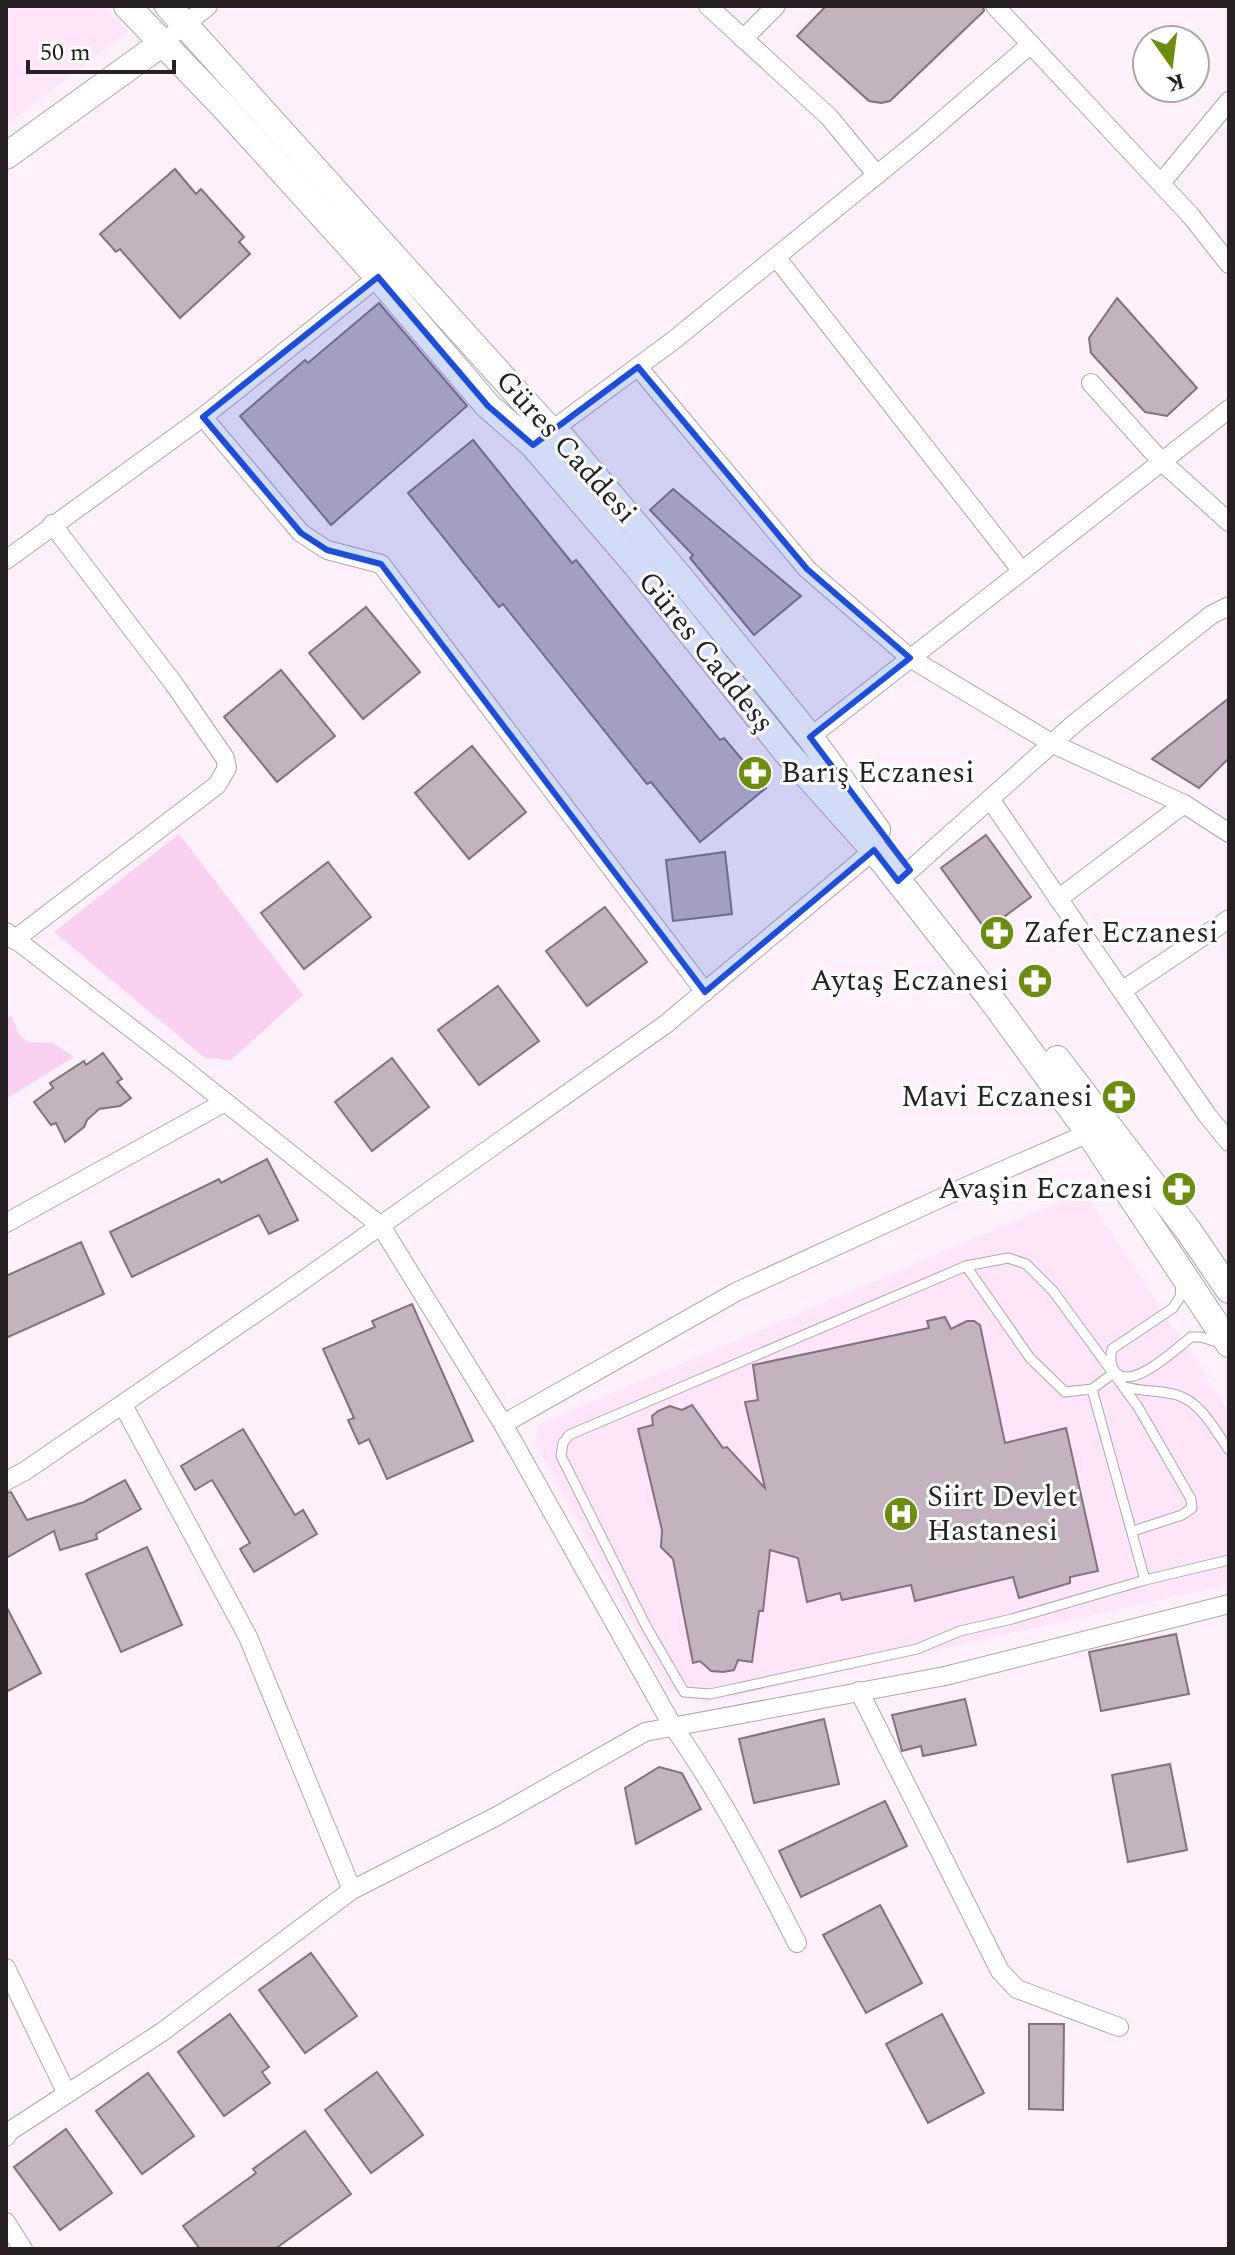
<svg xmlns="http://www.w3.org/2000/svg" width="1235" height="2255" font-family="Spectral,serif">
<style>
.built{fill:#fee5f7}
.green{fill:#fad0f0}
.building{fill:#c3b3bf;stroke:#81727d;stroke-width:2}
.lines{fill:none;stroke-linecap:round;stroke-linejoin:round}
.lane-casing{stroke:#b2a1ae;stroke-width:11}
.street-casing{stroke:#b2a1ae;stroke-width:20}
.secondary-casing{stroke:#b2a1ae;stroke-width:28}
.lane{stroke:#fff;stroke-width:9}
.street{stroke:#fff;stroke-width:18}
.secondary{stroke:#fff;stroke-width:26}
.marked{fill:#1d4ed8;fill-opacity:0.2;stroke:#1d4ed8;stroke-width:6;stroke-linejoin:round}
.labels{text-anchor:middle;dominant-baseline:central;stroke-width:6;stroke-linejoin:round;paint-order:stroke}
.street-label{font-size:30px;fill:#272126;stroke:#fff}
.poi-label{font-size:30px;fill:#272126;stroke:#fff;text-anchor:start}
</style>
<rect width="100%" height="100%" fill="#fff1fb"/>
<!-- built -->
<g class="built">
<polygon points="6,6 104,6 128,32 6,125"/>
<polygon points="1062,1201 1090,1201 1229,1412 1229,1584 704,1703 670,1690 535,1444 538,1425"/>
</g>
<!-- green -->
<g class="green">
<polygon points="179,834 303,995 231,1060 205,1058 54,932"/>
<polygon points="11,1015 19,1035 28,1042 53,1043 74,1057 6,1099 6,1019"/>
</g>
<!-- building -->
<g class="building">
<polygon points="826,6 983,6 984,11 890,101 881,103 869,101 797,36"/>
<polygon points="175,169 196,194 201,189 244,237 239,242 250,254 180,318 120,249 116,252 100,234"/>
<polygon points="1117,298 1197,388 1167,416 1145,412 1091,353 1089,338"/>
<polygon points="379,303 467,406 331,525 240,416 305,360 308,363"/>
<polygon points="473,440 572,563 576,560 720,740 724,738 766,788 700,842 651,782 647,784 503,604 499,607 408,493"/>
<polygon points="673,489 801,596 754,635 690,558 693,555 650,510"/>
<polygon points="366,607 420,672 363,719 309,653"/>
<polygon points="281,670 335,736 277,782 224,717"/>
<polygon points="1229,698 1229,758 1199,788 1152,759"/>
<polygon points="472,746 526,812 469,859 415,793"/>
<polygon points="986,835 1031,897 986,930 941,868"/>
<polygon points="725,852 732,914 673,921 666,860"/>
<polygon points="328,862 371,917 304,969 261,913"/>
<polygon points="605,907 647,962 587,1006 546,951"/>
<polygon points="498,986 539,1041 479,1085 438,1030"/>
<polygon points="103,1053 122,1079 117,1082 131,1098 120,1106 99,1109 87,1120 84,1127 65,1142 56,1123 51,1125 34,1102 53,1088 50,1083 84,1061 86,1065"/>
<polygon points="392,1058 429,1107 372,1151 335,1102"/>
<polygon points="267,1159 298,1220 269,1234 259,1215 132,1277 110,1232 219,1179 221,1183"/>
<polygon points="81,1242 104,1294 6,1338 6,1276"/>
<polygon points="412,1304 473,1441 387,1479 369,1439 359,1444 348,1420 354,1418 323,1349 375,1327 372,1321"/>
<polygon points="945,1317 951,1329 967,1321 974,1321 980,1325 1005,1443 1066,1428 1098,1571 1070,1577 1070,1583 1019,1598 1013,1577 915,1601 911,1585 842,1600 840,1593 807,1602 798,1558 770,1550 763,1611 759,1611 752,1662 738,1660 734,1670 723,1672 711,1671 700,1661 693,1663 673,1559 661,1547 662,1530 638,1429 653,1425 652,1416 658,1411 670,1406 682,1410 692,1405 723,1448 727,1447 765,1488 745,1402 758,1400 753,1365 929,1328 927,1321"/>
<polygon points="243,1429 295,1515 303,1510 317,1534 254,1572 240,1549 250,1543 212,1480 195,1490 181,1466"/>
<polygon points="125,1480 141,1509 96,1534 97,1539 60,1550 54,1531 6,1558 6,1493 11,1492 27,1520 84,1502"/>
<polygon points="147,1547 182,1625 121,1652 86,1574"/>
<polygon points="6,1606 41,1673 6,1692"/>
<polygon points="1176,1634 1189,1694 1101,1711 1089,1652"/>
<polygon points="965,1699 976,1745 923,1756 921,1746 902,1751 892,1715"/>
<polygon points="824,1719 839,1784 754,1803 739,1739"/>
<polygon points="1170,1764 1187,1850 1128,1862 1112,1775"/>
<polygon points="659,1767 682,1773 701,1809 636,1844 625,1788"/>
<polygon points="885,1801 907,1846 801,1897 779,1851"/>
<polygon points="880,1905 922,1983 866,2013 823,1935"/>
<polygon points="311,1953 357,2016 305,2053 259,1990"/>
<polygon points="230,2014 269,2067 262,2072 270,2083 224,2116 178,2052"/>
<polygon points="942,2014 984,2093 928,2123 886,2044"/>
<polygon points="1029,2024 1064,2024 1063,2110 1029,2109"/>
<polygon points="377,2072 423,2135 371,2173 325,2110"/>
<polygon points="148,2073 194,2136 142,2174 96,2111"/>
<polygon points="66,2129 112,2193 60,2230 14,2167"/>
<polygon points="305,2131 351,2194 275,2249 200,2249 183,2226 256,2173 253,2169"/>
</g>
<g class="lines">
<!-- lane casing -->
<g class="lane-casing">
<g id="lane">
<polyline points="966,1266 1030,1358 1065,1392 1092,1389 1115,1372"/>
<path d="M1181 1283 1180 1297 1173 1308 1112 1349C1110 1357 1110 1366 1116 1373 1133 1390 1177 1348 1191 1337H1201L1220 1343"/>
<path d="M1125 1387C1143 1392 1161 1390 1177 1395 1202 1403 1214 1429 1229 1450"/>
<polyline points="1092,1389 1145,1580"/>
<polyline points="1133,1531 1182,1515 1192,1508 1191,1499 1138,1407 1053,1291 1026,1264 1008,1258 966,1266 569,1435 563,1443 561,1456 646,1626 684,1692 710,1694 917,1649 960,1631 1012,1619 1145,1580 1229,1560"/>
</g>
</g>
<!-- street casing -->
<g class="street-casing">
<g id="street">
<polyline points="708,6 829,117 877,175"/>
<polyline points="995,6 1191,216 1229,264"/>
<polyline points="743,39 776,6"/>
<polyline points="161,44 208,6"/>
<polyline points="1161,183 1229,101"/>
<polyline points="776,257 1021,570"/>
<polyline points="638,367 807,569 910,658 1053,744 1184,804 1229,833"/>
<polyline points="1091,383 1161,461 1229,522"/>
<polyline points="203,417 301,533 327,550 381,564 705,992"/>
<polyline points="544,436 674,340 922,138 1031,44"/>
<polyline points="6,560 203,417 378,277"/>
<polyline points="810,737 1229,409"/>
<polyline points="990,799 1207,1115 1229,1142"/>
<polyline points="898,881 1075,723 1211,615 1229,606"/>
<polyline points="1058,899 1184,804"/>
<path d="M6 932 180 1066 381 1226 503 1424 672 1725C720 1793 759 1868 797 1943"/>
<polyline points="14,940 217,785 227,768 225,758 174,684 52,524"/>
<polyline points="1123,990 1229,919"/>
<polyline points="6,1223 225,1102"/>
<polyline points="123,1405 248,1637 352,1890"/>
<polyline points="503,1424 736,1292 965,1187 1089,1133"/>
<polyline points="6,1481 25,1471 292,1288 666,1024 874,850"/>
<polyline points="859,1691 1000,1971 1017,1989 1119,2027"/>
<polyline points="6,1968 67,2094"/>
<polyline points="6,2137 10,2131 162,2032 352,1890 497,1816 645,1732 945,1676 1229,1604"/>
<polyline points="6,2222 23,2249"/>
</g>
</g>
<!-- secondary casing -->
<g class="secondary-casing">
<g id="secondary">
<polyline points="127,6 223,106 378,277 488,406 533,445 637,566 787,753 874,850 989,996 1089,1133 1229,1344"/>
<polyline points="168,6 551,431 563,439 679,576 810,737 877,830"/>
<polyline points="6,156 161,44"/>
<polyline points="1057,1059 1188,1230 1229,1290"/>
</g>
</g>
<!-- lane -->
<use href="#lane" class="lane"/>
<!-- street -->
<use href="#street" class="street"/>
<!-- secondary -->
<use href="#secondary" class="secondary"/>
</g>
<!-- marked area -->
<path class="marked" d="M378 277 488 406 533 445 638 367 807 569 910 658 810 737 910 870 898 881 874 850 705 992 381 564 327 550 301 533 203 417Z"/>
<!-- icons -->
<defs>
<g id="pharmacy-disc" transform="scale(1.8)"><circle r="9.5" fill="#6d8d11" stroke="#fff"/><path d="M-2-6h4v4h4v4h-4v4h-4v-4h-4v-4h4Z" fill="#fff"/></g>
<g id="hospital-disc" transform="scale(1.8)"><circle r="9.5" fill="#6d8d11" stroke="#fff"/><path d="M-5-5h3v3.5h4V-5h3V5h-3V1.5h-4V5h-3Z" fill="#fff"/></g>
</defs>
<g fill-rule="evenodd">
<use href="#pharmacy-disc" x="755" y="773"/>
<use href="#pharmacy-disc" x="997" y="933"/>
<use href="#pharmacy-disc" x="1035" y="981"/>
<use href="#pharmacy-disc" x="1119" y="1097"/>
<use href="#pharmacy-disc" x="1179" y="1189"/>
<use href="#hospital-disc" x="901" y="1514"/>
</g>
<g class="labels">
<!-- street labels -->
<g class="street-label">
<text transform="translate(566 447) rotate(48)">Güres Caddesi</text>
<text transform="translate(706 652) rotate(51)">Güres Caddesş</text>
</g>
<!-- poi labels -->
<g class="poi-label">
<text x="781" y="773">Barış Eczanesi</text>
<text x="1023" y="933">Zafer Eczanesi</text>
<text x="1009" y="981" text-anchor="end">Aytaş Eczanesi</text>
<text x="1093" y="1097" text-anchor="end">Mavi Eczanesi</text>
<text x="1153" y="1189" text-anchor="end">Avaşin Eczanesi</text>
<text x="927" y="1497">Siirt Devlet<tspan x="927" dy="34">Hastanesi</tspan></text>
</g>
</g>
<!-- border -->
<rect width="1235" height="2255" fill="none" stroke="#272126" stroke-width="16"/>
<!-- north arrow -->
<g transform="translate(1171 64) rotate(166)"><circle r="38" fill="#ffffff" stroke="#a9a6a8" stroke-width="2"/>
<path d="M0-6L14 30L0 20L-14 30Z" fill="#6d8d11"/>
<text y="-12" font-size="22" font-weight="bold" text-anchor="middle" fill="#272126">K</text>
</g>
<!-- scale -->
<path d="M28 60v12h146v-12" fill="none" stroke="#272126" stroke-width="4"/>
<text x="40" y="60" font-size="24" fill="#272126" stroke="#ffffff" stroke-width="6" paint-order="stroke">50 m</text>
</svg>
